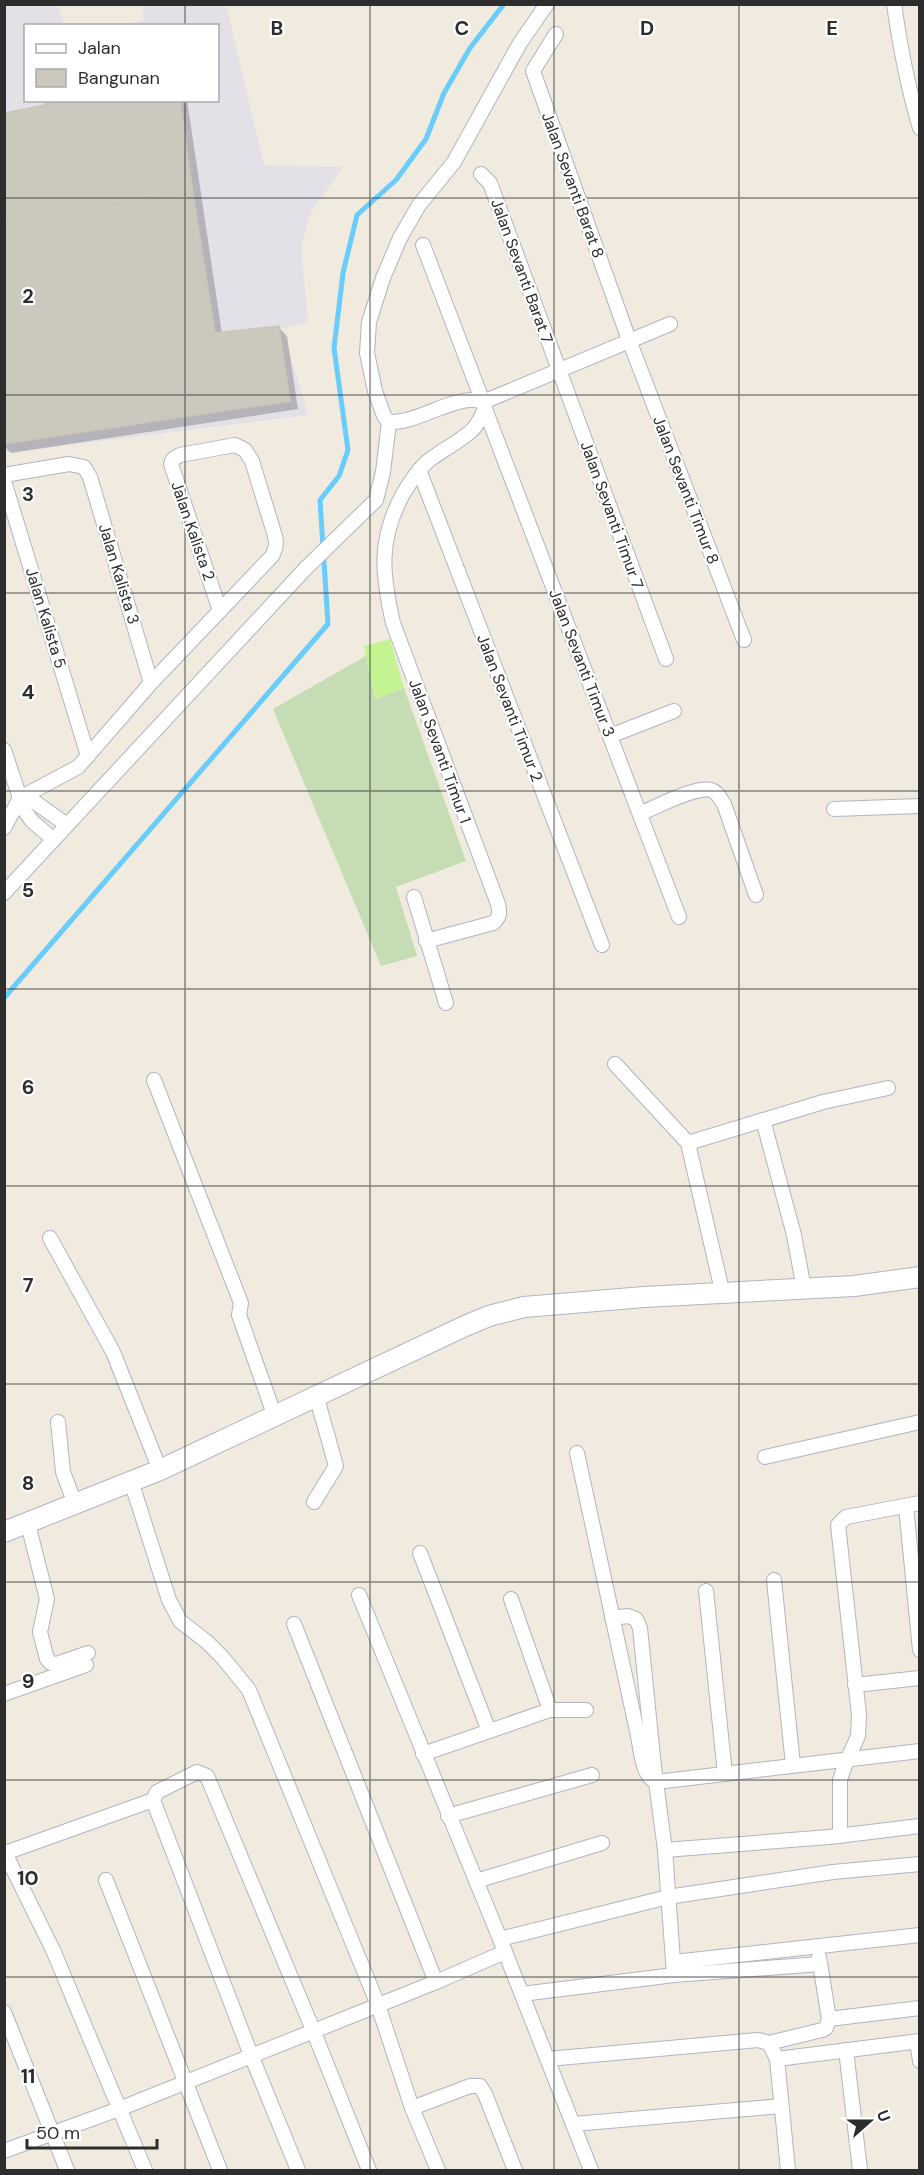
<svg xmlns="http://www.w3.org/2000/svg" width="924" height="2175" font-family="'DM Sans',sans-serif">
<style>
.industrial{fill:#e3e0e8}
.cemetery{fill:#c5dcb4}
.pitch{fill:#c4f491}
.shadow{fill:#0003}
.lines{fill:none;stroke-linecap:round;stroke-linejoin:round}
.stream{stroke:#68ccfc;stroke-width:5}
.building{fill:#cbc8bd;stroke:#ccc6b8;stroke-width:1.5}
.street-casing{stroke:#b3b4c2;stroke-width:16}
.secondary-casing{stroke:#b3b4c2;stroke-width:22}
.street{stroke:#fff;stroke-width:14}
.secondary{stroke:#fff;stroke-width:20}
.grid{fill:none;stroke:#2d2d2d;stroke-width:1.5;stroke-opacity:0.55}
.labels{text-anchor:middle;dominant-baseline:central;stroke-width:4.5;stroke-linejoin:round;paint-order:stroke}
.street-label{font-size:16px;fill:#2d2d2d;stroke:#fff}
.grid-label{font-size:20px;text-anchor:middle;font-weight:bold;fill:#2d2d2d;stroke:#fff;stroke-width:4.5;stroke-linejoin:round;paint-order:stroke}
</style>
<rect width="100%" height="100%" fill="#f0eadf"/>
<!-- industrial -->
<polygon class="industrial" points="4,5 58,5 64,25 26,26 26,100 218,100 218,26 127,25 145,20 141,5 226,5 264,165 343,167 311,212 301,246 308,322 282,328 308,415 5,453"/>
<!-- cemetery -->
<polygon class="cemetery" points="366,656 375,699 404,688 466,861 396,887 417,956 381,966 273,709"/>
<!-- pitch -->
<polygon class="pitch" points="390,639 404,688 375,699 364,646"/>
<!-- shadow -->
<polygon class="shadow" points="46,100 187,100 222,334 278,327 287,336 298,409 11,453 4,446 4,224 9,223 47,106"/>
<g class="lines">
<!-- stream -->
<polyline class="stream" points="4,998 328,624 320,500 339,476 348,450 334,348 343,273 357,215 396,180 426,139 444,93 470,48 504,4"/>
</g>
<!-- building -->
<g class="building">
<polygon points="45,100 69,100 45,105"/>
<polygon points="69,100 180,100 193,193 8,222 4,205 4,113"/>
<polygon points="193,193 208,289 4,323 4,222"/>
<polygon points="208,289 215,333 279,326 290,401 4,444 4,323"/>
</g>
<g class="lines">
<!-- street casing -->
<g class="street-casing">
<g id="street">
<path d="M894 4C900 47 908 88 920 128"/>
<polyline points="556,34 533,71 629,340 744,640"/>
<polyline points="481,174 490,183 666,659"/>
<polyline points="423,245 483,402 670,324"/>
<polyline points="485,409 679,917"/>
<polyline points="419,470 602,945"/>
<polyline points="4,475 69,464 84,467 90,477 151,683"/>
<polyline points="4,481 88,756"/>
<polyline points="610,736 674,711"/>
<polyline points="4,750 24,810 32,821 54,840"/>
<polyline points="20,798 32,800 67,825"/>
<polyline points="834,809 920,806"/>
<path d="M641 813C657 807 695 786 711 790 718 792 720 799 724 804L756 895"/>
<path d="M4 828 20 798 78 767 151 683 272 556C276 549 277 544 275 536L252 461 245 450 235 445 180 455 173 459 171 464 220 611"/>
<polyline points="4,893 306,568 376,500 383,472 389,422"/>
<polyline points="414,897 446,1003"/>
<path d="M426 941 493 923C500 917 500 913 498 904L393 623C382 574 378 540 403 494 410 482 418 470 428 461 441 451 457 443 470 432 477 427 481 417 485 409L483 402C458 392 418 424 389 422L384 416 375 391 367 353 369 322 383 278 400 238 419 205 454 162 520 43 547 4"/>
<polyline points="615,1064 688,1143 723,1295"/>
<polyline points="154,1080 241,1303 239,1315 274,1414"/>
<polyline points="763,1120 794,1235 804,1289"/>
<polyline points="688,1143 823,1102 888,1088"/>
<polyline points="50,1238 113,1352 160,1470"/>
<polyline points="58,1422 63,1472 75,1504"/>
<path d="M577 1453 638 1736C641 1750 642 1776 656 1782L920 1751"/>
<polyline points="765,1457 920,1422"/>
<polyline points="131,1481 169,1600 180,1621 207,1642 223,1658 249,1690 378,2005 412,2108 438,2170"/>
<polyline points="314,1502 336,1466 316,1395"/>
<polyline points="906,1506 920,1650"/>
<polyline points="28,1524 47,1599 40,1632 47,1659 51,1663 56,1664 88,1653"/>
<polyline points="420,1553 489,1731"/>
<polyline points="774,1580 793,1765"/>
<polyline points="706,1591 725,1774"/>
<polyline points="359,1595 500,1939 591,2170"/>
<polyline points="511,1599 550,1710"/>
<polyline points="612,1618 628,1616 636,1619 640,1628 654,1767 665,1850 674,1975"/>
<polyline points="294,1624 436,1982"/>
<polyline points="855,1685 920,1678"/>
<polyline points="4,1694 86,1665"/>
<polyline points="423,1754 550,1710 586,1710"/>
<polyline points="448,1816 592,1775"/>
<polyline points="840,1836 840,1780 845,1765 858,1736 859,1715 838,1525 846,1517 920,1503"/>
<polyline points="665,1850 829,1837 920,1826"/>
<polyline points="4,1851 53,1950 145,2170"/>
<polyline points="5,1853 153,1800"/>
<polyline points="106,1880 220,2170"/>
<polyline points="476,1881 602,1843"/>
<polyline points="500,1939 668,1897 833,1872 920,1864"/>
<polyline points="819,1957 829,2019"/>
<polyline points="674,1962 920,1935"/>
<polyline points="522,1994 674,1975 820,1964"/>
<polyline points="4,2012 67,2170"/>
<polyline points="917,2042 920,2061"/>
<polyline points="769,2043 822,2030 826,2028 829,2019 920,2008"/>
<polyline points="846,2050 860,2170"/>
<polyline points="548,2059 758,2040 769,2043 777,2059 788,2170"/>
<polyline points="777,2059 920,2041"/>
<polyline points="412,2108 470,2086 480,2086 485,2094 515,2170"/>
<polyline points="574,2124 781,2106"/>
<polyline points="4,2151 119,2109 436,1982 505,1952"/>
<polyline points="298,2170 251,2055 153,1800 157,1792 197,1772 207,1776 313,2030 369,2170"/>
</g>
</g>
<!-- secondary casing -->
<g class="secondary-casing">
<polyline id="secondary" points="4,1532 160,1470 465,1326 489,1316 524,1307 644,1297 854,1286 920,1277"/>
</g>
<!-- street -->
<use href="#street" class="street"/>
<!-- secondary -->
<use href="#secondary" class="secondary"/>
</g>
<!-- grid -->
<path class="grid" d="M185 4V26M370 4V2170M554 4V2170M739 4V2170M185 100V2170M4 198H920M4 395H920M4 593H920M4 791H920M4 989H920M4 1186H920M4 1384H920M4 1582H920M4 1780H920M4 1977H920"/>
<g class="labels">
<!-- street labels -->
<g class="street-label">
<text transform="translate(573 185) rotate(70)">Jalan Sevanti Barat 8</text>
<text transform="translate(522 271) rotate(70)">Jalan Sevanti Barat 7</text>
<text transform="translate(686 490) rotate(69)">Jalan Sevanti Timur 8</text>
<text transform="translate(612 515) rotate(70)">Jalan Sevanti Timur 7</text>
<text transform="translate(193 531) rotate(71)">Jalan Kalista 2</text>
<text transform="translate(119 574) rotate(73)">Jalan Kalista 3</text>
<text transform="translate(46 618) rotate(73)">Jalan Kalista 5</text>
<text transform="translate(582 663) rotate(69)">Jalan Sevanti Timur 3</text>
<text transform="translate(510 708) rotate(69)">Jalan Sevanti Timur 2</text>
<text transform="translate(440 751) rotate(70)">Jalan Sevanti Timur 1</text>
</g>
</g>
<g class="grid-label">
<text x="277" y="35">B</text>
<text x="462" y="35">C</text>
<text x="647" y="35">D</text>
<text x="832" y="35">E</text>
<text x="28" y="303">2</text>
<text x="28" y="501">3</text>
<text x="28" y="699">4</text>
<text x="28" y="897">5</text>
<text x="28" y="1094">6</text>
<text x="28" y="1292">7</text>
<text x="28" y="1490">8</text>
<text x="28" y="1688">9</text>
<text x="28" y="1885">10</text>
<text x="28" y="2083">11</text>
</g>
<!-- border -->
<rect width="924" height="2175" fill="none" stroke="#2d2d2d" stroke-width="12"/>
<!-- legend -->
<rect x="24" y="24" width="195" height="78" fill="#ffffff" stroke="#ababab" stroke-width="1.5"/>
<rect x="36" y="44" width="30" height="9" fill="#ffffff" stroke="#ababab" stroke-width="1.5"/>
<text x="78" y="54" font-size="18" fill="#2d2d2d">Jalan</text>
<rect x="36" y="69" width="30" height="18" fill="#cbc8bd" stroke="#ababab" stroke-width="1.5"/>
<text x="78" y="84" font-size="18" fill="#2d2d2d">Bangunan</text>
<!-- north arrow -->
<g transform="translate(870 2121) rotate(69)" stroke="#ffffff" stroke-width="4.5" paint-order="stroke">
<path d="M0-4.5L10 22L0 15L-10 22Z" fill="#2d2d2d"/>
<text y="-9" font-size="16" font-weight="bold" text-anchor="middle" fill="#2d2d2d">U</text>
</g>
<!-- scale -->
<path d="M27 2139v9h130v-9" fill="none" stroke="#2d2d2d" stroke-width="3"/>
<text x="36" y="2139" font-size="18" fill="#2d2d2d" stroke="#ffffff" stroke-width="4.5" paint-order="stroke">50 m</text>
</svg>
